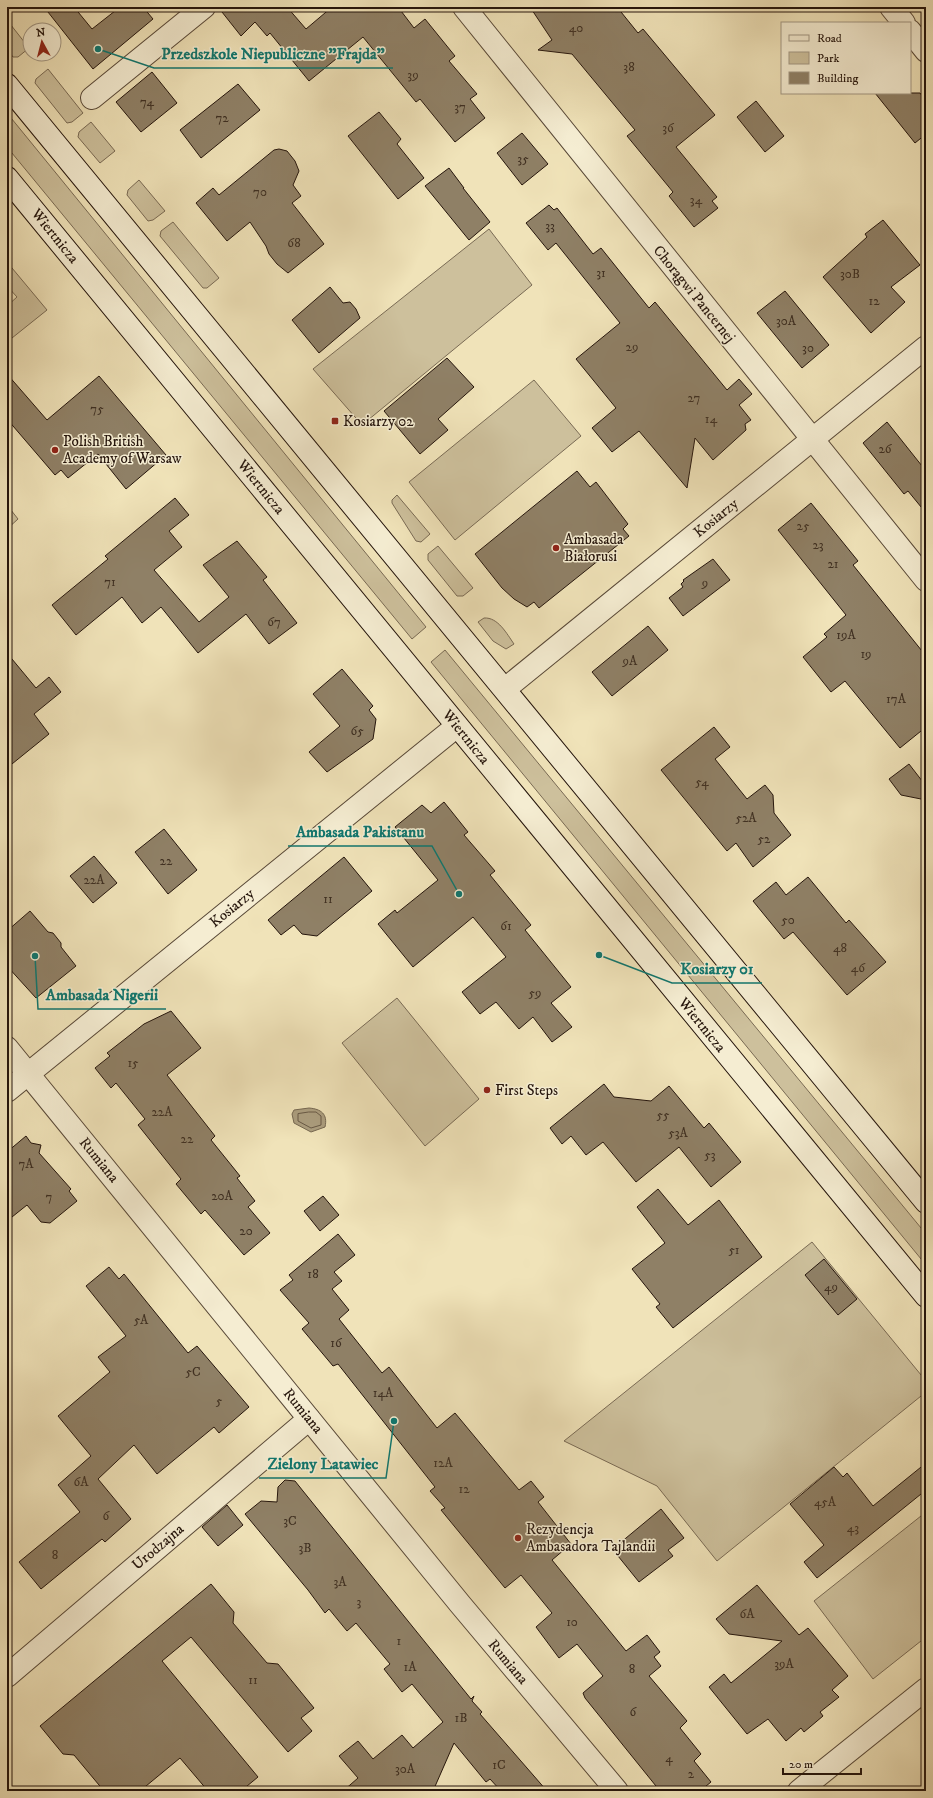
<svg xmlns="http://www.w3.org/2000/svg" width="933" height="1798" font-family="'IM FELL DW Pica',serif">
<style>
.green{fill:#cdc09c;stroke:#796a54}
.water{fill:#ab9d7e;stroke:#756750}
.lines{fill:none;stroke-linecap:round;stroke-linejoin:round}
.shore{stroke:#685945;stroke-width:1}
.building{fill:#8f8066;stroke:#25150c}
.street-casing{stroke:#584837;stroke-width:24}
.secondary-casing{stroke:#25150c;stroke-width:24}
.street{stroke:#f5edd2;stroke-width:22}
.secondary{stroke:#f5edd2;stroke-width:22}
.poi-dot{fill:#8f2418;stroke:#f5edd2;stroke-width:1.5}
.labels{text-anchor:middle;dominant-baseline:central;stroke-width:3;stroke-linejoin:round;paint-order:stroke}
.number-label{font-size:13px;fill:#403022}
.street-label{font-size:15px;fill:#25150c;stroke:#f5edd2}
.poi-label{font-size:15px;fill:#25150c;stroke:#f5edd2;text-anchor:start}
.leader{fill:none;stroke:#0f766e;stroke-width:1.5}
.callout-dot{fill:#0f766e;stroke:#f5edd2;stroke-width:1.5}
.callout-label{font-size:16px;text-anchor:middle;font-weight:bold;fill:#0f766e;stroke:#f5edd2;stroke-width:3;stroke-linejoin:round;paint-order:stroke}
</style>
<rect width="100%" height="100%" fill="#f0e3b9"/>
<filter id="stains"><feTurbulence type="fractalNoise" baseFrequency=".005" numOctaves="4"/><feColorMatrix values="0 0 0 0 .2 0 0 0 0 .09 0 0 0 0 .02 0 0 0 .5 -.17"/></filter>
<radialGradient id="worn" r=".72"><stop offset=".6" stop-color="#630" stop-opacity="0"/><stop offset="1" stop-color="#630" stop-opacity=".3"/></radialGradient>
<!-- green -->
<g class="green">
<polygon points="7,20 29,48 18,57 13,57 7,49"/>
<polygon points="48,69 83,113 72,122 67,123 35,83 36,79"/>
<polygon points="7,113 426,627 412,639 7,147"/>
<polygon points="91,122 115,151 100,163 78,137 79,132"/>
<polygon points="139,180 165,211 153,220 148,221 127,195 128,190"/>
<polygon points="173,222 219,278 207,288 203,288 160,236 161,231"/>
<polygon points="489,229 532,285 362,425 313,369"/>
<polygon points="7,262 47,310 7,342 7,306 17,297 7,286"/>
<polygon points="534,380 581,436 455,540 409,482"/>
<polygon points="397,495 430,534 421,542 416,541 392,503 392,500"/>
<polygon points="7,505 18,519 7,529"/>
<polygon points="438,546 473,588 463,596 457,596 428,560 428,554"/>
<path d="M484 618C498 617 507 634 514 644L506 649 493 641 478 622Z"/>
<polygon points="445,650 926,1234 926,1265 431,662"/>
<polygon points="397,998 479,1099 425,1146 342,1043"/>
<polygon points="812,1242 926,1381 926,1392 717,1561 657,1486 564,1441"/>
<polygon points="926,1512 926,1637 873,1679 814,1601"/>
</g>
<!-- water -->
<path class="water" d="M309 1108C321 1109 328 1114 325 1127L311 1132 294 1123 292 1114 294 1110Z"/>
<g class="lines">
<!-- shore -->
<polygon class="shore" points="309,1112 316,1112 321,1116 321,1125 311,1128 298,1121 298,1114"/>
</g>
<!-- building -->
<g class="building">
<polygon points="44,7 74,7 92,29 120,7 143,7 153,19 93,69"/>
<polygon points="218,7 287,7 306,29 332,7 398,7 414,28 425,19 455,56 449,61 477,94 470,99 485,118 455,142 420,99 416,102 363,37 309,81 270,33 267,36 255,22 241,36"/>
<polygon points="530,7 617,7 638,33 643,29 715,115 676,147 717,197 712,201 718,208 694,227 669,196 673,192 627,136 635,130 572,54 538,50 552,40"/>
<polygon points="152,72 177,103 141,132 116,102"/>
<polygon points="238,84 260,110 201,158 180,130"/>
<polygon points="875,93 920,93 926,101 926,134 915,143"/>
<polygon points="756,101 784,136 765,152 737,117"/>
<polygon points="379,112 401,139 397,144 424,178 398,199 348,136"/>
<polygon points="522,133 548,164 522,185 497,153"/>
<polygon points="279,149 287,151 295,161 299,171 293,185 301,196 292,203 324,244 288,273 277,264 269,254 266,246 250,222 227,241 196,203 213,188 219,195 274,150"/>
<polygon points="449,168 464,188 463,188 490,222 469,240 425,186"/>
<polygon points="549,205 554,210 557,208 593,254 601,248 649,308 655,302 727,390 739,379 752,394 739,405 751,420 745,424 746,430 713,460 695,438 687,488 639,431 612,452 592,428 616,408 576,359 620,323 556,243 548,250 526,223"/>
<polygon points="883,220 920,265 891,287 905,302 871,333 823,277 867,237 865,234"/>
<polygon points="330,287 343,303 350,302 356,309 360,318 319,353 292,320"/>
<polygon points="785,291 829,345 802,368 757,313"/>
<polygon points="447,358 474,387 438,419 448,430 420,454 384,411"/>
<polygon points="7,374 47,420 99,376 166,455 126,489 98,454 68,478 61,470 55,475 7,419"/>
<polygon points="887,422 926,471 926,513 908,491 904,494 863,443"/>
<polygon points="577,471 590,487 596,482 628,524 623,529 629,536 539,608 534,602 527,607 514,599 502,588 475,554"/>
<polygon points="175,498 189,515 169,531 182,547 154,570 199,622 229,597 203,565 237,541 267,577 263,580 297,623 269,644 246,614 198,653 161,607 142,623 122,597 76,635 52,605 108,559 105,556"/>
<polygon points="811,503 858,561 853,565 926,656 926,727 900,748 845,681 831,692 803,657 827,637 824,634 846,615 778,530"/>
<polygon points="713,559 730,580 683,616 669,598 683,587 681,584 684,581 683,580"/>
<polygon points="648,626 668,650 612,696 592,672"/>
<polygon points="7,653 36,688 49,677 61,692 34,714 49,734 7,768"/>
<polygon points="342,669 373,706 369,710 376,719 373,739 327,772 309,752 340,726 313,694"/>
<polygon points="714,727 730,747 715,759 747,799 765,785 773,795 774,813 791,835 753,867 736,843 727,851 661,770"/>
<polygon points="909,764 926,786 926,800 901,795 889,779"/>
<polygon points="444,802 468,832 464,835 495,871 490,875 531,925 525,930 571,987 551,1003 572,1027 552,1042 533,1017 519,1029 496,1002 480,1014 462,992 506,957 473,917 413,967 378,924 395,910 397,913 438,880 395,827 422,805 431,813"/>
<polygon points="164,829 197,870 168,894 135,852"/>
<polygon points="94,856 117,883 93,903 70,876"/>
<polygon points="344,857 372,891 317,936 302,934 294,925 281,935 268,920"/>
<polygon points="808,877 846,923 849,920 886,962 847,995 793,932 784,939 753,901 776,882 786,895"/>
<polygon points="30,911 48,932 53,933 61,943 61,947 76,966 36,998 7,966 7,931"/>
<polygon points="171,1011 201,1048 167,1075 215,1136 211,1140 240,1176 237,1178 255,1201 248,1207 270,1233 244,1255 205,1210 201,1214 176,1184 181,1179 138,1125 145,1119 116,1083 111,1088 95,1068 110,1056 107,1053 144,1024"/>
<polygon points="604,1084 614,1097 651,1101 669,1086 704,1128 709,1123 741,1162 711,1187 679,1147 636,1182 603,1142 586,1155 571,1136 562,1144 550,1128"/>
<polygon points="26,1136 31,1143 41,1145 39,1153 71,1189 69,1191 77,1201 50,1223 41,1222 27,1205 7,1221 7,1152"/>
<polygon points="658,1189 688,1225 719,1200 762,1257 673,1328 656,1307 660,1304 632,1269 665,1243 637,1207"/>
<polygon points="323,1196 339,1215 320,1231 304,1211"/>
<polygon points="338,1234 355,1255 334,1272 342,1281 332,1289 349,1310 339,1319 382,1373 389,1367 437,1428 455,1413 519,1490 531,1481 544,1497 538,1502 571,1544 552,1560 626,1651 647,1635 660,1652 654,1657 661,1666 649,1676 687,1721 680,1728 701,1754 694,1761 711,1782 700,1791 660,1791 585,1698 583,1693 603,1676 577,1644 559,1658 536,1627 552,1613 521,1575 505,1588 441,1510 445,1508 430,1491 435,1487 338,1364 333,1366 302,1329 309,1323 280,1290 293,1280 289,1275"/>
<polygon points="824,1259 857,1299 838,1315 805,1275"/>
<polygon points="109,1267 119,1279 124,1274 188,1353 197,1346 249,1407 219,1433 214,1427 157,1474 134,1445 98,1479 131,1519 105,1542 102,1539 41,1589 19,1562 80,1512 58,1485 91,1456 58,1416 110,1372 98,1357 126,1336 86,1286"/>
<polygon points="926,1463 926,1490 817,1578 804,1562 824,1545 790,1504 834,1467 843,1477 847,1473 873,1506"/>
<polygon points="285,1480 295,1481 303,1491 471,1699 474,1696 472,1701 482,1712 480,1714 547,1791 501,1791 490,1779 486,1782 454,1743 433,1791 343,1791 358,1778 339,1756 358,1741 373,1759 402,1735 413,1748 443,1722 412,1684 402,1692 384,1669 390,1664 356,1623 347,1631 329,1609 325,1613 308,1590 245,1514 261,1501 277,1502 278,1487"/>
<polygon points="227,1505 243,1525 218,1546 202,1527"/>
<polygon points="661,1509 684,1538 668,1550 673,1556 639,1582 618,1556 625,1550 620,1543"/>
<polygon points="211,1584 234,1612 233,1623 267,1663 278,1664 314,1708 301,1718 312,1731 288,1752 191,1637 162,1661 258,1777 241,1791 208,1791 180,1758 140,1791 104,1791 74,1755 63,1754 40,1726"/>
<polygon points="757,1585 799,1635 808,1628 848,1676 832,1690 839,1697 820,1712 823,1716 804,1732 801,1728 786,1741 768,1719 747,1734 709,1687 724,1674 731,1683 782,1641 729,1634 716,1619"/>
</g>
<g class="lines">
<!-- street casing -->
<g class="street-casing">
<g id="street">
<polyline points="464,7 926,580"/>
<polyline points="891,7 904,23"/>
<polyline points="910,31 926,51"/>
<polyline points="92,98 204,7"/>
<polyline points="505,689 926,347"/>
<polyline points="7,1048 460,1604 617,1791"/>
<polyline points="7,1091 457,726"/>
<polyline points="7,1676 309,1419"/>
<polyline points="799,1791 926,1689"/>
</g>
</g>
<!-- secondary casing -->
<g class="secondary-casing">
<g id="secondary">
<polyline points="7,85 926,1202"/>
<polyline points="7,178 926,1296"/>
</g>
</g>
<!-- street -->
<use href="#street" class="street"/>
<!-- secondary -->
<use href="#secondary" class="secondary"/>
</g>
<!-- markers -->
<g class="poi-dot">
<rect x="331" y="417" width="8" height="8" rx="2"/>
<circle cx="55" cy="450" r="4"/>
<circle cx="556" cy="548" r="4"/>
<circle cx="487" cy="1090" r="4"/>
<circle cx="518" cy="1538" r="4"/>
</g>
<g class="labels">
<!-- number labels -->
<g class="number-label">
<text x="576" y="28">40</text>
<text x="629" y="67">38</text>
<text x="413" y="75">39</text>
<text x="147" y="102">74</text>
<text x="460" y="107">37</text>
<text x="222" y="118">72</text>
<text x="668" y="128">36</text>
<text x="523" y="159">35</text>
<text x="260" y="192">70</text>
<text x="696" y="200">34</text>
<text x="550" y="226">33</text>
<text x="294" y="243">68</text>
<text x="601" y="273">31</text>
<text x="850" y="274">30B</text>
<text x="874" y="301">12</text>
<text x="786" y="321">30A</text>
<text x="632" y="347">29</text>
<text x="808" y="348">30</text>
<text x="694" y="398">27</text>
<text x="97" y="409">75</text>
<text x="711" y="419">14</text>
<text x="885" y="449">26</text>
<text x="803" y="526">25</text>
<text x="818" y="545">23</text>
<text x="833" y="564">21</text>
<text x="110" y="582">71</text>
<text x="705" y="583">9</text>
<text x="274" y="622">67</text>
<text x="846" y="635">19A</text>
<text x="866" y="654">19</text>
<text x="630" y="661">9A</text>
<text x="896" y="699">17A</text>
<text x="357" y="731">65</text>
<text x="702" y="782">54</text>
<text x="746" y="818">52A</text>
<text x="764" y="839">52</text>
<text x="166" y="861">22</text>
<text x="94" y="880">22A</text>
<text x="328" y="899">11</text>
<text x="788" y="920">50</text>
<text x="506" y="926">61</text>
<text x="840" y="948">48</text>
<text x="858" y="968">46</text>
<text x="535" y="993">59</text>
<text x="133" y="1063">15</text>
<text x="162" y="1112">22A</text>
<text x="663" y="1115">55</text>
<text x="678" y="1133">53A</text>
<text x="187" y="1139">22</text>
<text x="710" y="1155">53</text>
<text x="26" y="1164">7A</text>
<text x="222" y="1196">20A</text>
<text x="49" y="1197">7</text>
<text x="246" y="1231">20</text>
<text x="734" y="1250">51</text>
<text x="313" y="1274">18</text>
<text x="831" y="1287">49</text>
<text x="141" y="1320">5A</text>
<text x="336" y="1343">16</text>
<text x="193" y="1372">5C</text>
<text x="383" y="1393">14A</text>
<text x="219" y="1401">5</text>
<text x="443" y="1463">12A</text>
<text x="81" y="1482">6A</text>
<text x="464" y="1489">12</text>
<text x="825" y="1502">45A</text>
<text x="106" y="1516">6</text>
<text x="290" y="1521">3C</text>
<text x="853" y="1528">43</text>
<text x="305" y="1548">3B</text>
<text x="55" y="1555">8</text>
<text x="340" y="1582">3A</text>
<text x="359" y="1602">3</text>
<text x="747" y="1614">6A</text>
<text x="572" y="1622">10</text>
<text x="399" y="1641">1</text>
<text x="784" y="1664">39A</text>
<text x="410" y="1667">1A</text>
<text x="632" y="1669">8</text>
<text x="253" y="1680">11</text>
<text x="633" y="1712">6</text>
<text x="461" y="1718">1B</text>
<text x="669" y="1758">4</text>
<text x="499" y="1765">1C</text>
<text x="405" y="1769">30A</text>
<text x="691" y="1774">2</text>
</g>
<!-- street labels -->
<g class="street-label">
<text transform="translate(55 236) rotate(51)">Wiertnicza</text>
<text transform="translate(694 294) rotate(51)">Chorągwi Pancernej</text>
<text transform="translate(261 487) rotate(51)">Wiertnicza</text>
<text transform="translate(716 518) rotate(-39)">Kosiarzy</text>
<text transform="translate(466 737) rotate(51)">Wiertnicza</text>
<text transform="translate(232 908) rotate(-39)">Kosiarzy</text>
<text transform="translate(702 1025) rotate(51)">Wiertnicza</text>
<text transform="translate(99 1160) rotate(51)">Rumiana</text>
<text transform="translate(303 1411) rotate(51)">Rumiana</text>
<text transform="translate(158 1547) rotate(-40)">Urodzajna</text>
<text transform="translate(508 1662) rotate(50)">Rumiana</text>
</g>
<!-- poi labels -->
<g class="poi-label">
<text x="343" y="421">Kosiarzy 02</text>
<text x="63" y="441">Polish British<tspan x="63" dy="17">Academy of Warsaw</tspan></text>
<text x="564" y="539">Ambasada<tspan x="564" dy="17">Białorusi</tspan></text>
<text x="495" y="1090">First Steps</text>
<text x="526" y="1529">Rezydencja<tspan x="526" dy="17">Ambasadora Tajlandii</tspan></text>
</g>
</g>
<!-- callouts -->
<path class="leader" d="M98 49L154 68H393M459 894L432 846H288M599 955L672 983H762M35 956L38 1009H166M394 1421L386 1478H259"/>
<g class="callout-dot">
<circle cx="98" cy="49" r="4"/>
<circle cx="459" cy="894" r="4"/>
<circle cx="599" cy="955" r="4"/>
<circle cx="35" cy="956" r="4"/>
<circle cx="394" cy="1421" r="4"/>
</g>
<g class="callout-label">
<text x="273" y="59">Przedszkole Niepubliczne "Frajda"</text>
<text x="360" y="837">Ambasada Pakistanu</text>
<text x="717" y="974">Kosiarzy 01</text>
<text x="102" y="1000">Ambasada Nigerii</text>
<text x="323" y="1469">Zielony Latawiec</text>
</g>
<!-- margin -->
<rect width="933" height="1798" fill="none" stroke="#f0e3b9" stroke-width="24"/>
<rect x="8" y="8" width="917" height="1782" fill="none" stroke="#25150c" stroke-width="2"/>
<rect x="12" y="12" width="909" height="1774" fill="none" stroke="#25150c"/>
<!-- legend -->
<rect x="781" y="22" width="130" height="72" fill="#f5edd2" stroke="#a29783"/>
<rect x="789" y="35" width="20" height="6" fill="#f5edd2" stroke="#a29783"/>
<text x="817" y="42" font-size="12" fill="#25150c">Road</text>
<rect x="789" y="52" width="20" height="12" fill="#cdc09c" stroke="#a29783"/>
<text x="817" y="62" font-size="12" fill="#25150c">Park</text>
<rect x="789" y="72" width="20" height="12" fill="#8f8066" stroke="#a29783"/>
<text x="817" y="82" font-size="12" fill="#25150c">Building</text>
<!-- north arrow -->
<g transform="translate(42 42) rotate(353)"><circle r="19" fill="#f5edd2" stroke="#a29783"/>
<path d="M0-3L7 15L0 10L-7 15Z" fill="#8f2418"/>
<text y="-6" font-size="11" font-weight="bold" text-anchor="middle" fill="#25150c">N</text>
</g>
<!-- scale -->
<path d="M783 1768v6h78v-6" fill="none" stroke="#25150c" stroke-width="2"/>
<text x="789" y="1768" font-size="12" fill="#25150c" stroke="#f5edd2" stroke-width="3" paint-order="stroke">20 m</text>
<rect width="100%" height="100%" filter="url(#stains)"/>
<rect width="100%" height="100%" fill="url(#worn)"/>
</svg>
